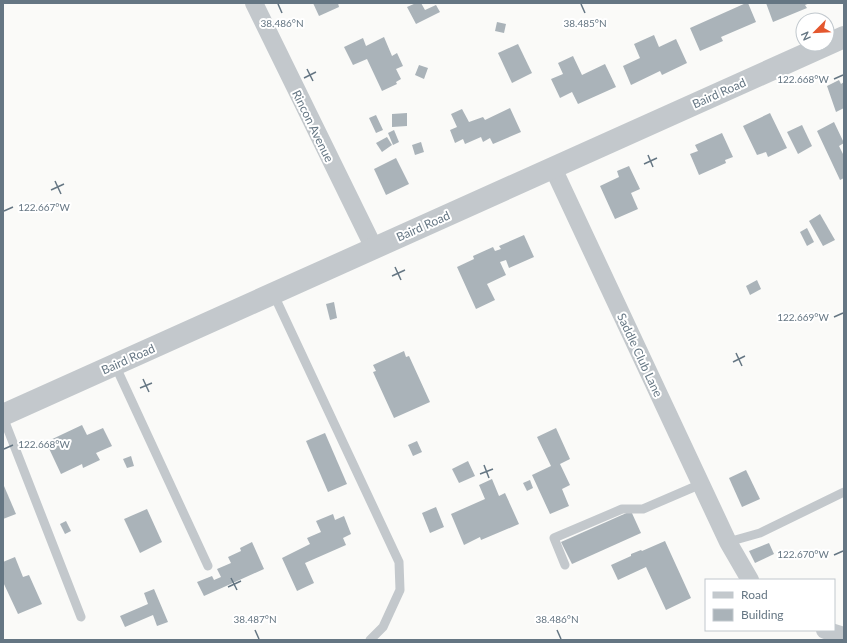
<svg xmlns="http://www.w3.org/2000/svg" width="847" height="643" font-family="Lato,sans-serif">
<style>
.building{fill:#aab3b9}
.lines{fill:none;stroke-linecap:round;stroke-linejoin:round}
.service{stroke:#c3c8cc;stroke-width:9}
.minor{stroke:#c3c8cc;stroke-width:18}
.tertiary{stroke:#c3c8cc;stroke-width:22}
.ticks{fill:none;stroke:#657683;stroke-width:1.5}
.labels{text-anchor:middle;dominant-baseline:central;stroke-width:4;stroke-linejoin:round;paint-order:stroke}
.street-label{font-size:12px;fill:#657683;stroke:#fff}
.ticks-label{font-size:10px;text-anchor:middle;fill:#657683;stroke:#fff;stroke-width:4;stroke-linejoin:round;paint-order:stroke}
</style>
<rect width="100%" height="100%" fill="#fafaf8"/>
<!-- building -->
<g class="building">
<polygon points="313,3 338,3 339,7 319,16"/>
<polygon points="416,3 421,3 425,10 436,5 440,12 416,24 407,7"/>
<polygon points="746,3 748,3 756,22 721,37 723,41 700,51 690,28"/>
<polygon points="766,3 810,3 805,5 807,8 773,22"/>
<polygon points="497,22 506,24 504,33 495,31"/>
<polygon points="654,35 659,47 676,39 687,63 662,75 660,71 631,85 623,66 640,58 634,44"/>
<polygon points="384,37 392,56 397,53 403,66 396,69 401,79 396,82 397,84 382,91 367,59 353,65 344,47 363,38 366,46"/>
<polygon points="518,44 532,73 512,83 498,53"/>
<polygon points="573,56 582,75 605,64 616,87 578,104 572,92 560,98 551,79 563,74 558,63"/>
<polygon points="419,65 428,68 424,79 415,75"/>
<polygon points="839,80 841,84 844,82 844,108 836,112 827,86"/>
<polygon points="510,108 521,132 493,144 490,138 483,142 481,137 465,144 463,139 455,143 450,130 457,127 451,114 462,109 469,122 483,117 485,120"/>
<polygon points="407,113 407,126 392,127 392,114"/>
<polygon points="770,113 787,148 768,157 766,152 757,155 743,126"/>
<polygon points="376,115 383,130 376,133 369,118"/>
<polygon points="834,122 844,143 839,146 844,156 844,178 840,180 817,131"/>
<polygon points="802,125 812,146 798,154 787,132"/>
<polygon points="394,130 399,142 393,145 388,133"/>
<polygon points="722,133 733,157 725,160 726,163 699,175 690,154 698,151 695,145"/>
<polygon points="387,137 392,145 382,152 376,143"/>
<polygon points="421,142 424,152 415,155 412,145"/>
<polygon points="396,158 409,184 386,195 374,169"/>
<polygon points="629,166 640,189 631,193 638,209 615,219 600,186 619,177 617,171"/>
<polygon points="820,214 835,240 823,246 809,221"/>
<polygon points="807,228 814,242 807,246 800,232"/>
<polygon points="524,235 534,257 509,268 506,260 500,262 506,275 487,284 495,300 476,309 457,267 474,259 473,256 493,247 495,251 501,249 499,246"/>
<polygon points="757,280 761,289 750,295 746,286"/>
<polygon points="334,302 337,318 330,320 326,304"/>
<polygon points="404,351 406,357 409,356 430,402 394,418 373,372 376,371 373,365"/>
<polygon points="82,425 87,435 103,428 112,446 96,453 100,460 83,468 82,464 61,474 46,442"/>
<polygon points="556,428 570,459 560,464 570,485 562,489 569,506 550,514 532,475 551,466 537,437"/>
<polygon points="325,433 347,484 328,492 306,441"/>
<polygon points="417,441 422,452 413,456 408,445"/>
<polygon points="131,456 134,466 127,468 123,459"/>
<polygon points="468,461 475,476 459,483 452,469"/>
<polygon points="746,470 760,499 742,507 729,478"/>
<polygon points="492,479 499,496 505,493 519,524 481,540 480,537 464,545 451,514 485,499 479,485"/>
<polygon points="530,480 533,488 527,491 523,483"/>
<polygon points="4,486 16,514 3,519 3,487"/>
<polygon points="436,507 444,527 430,533 422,513"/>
<polygon points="147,509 162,542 140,553 124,519"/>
<polygon points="631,511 641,533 572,564 561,542"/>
<polygon points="333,514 335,520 344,516 351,534 343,538 346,545 305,563 314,583 297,591 282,558 310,544 307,538 321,532 316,521"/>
<polygon points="66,521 71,531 65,534 60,524"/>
<polygon points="665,541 691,598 666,610 646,567 618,580 611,565 631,556 631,554 641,550 642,551"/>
<polygon points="252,542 264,569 204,596 197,582 212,576 214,580 221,577 217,569 231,563 228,557 241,551 240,548"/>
<polygon points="769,543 774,554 755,563 749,551"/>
<polygon points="15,557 23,577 29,575 42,604 18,614 3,582 3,562"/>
<polygon points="154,589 168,622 157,626 153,615 125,627 120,616 148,604 144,593"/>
</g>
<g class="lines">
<!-- service -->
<g class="service">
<polyline points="273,293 399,562 400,590 383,627 370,640"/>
<polyline points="115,365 208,566"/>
<polyline points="3,417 81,617"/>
<polyline points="728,542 760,533 844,492"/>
<polyline points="565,565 554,538 622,509 643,509 701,484"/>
</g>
<!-- minor -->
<g class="minor">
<polyline points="254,3 374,248"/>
<polyline points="553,168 728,542 750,580"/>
<polyline points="825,630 844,636"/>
</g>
<!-- tertiary -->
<polyline class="tertiary" points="3,415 844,37"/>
</g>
<!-- ticks -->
<path class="ticks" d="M278 4 282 13M581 4 585 13M307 69 313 81M304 78 316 72M834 79 843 75M648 155 653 167M644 164 657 158M55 181 61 194M51 190 64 184M4 211 13 207M395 267 401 280M392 276 405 270M834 317 843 313M736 353 742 366M733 362 745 356M143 379 149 392M140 388 152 383M4 449 13 445M484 465 489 478M480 474 493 469M834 555 843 551M231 578 237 590M228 587 241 581M255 630 259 639M557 630 561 639"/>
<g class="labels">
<!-- street labels -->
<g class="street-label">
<text transform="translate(719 93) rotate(-24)">Baird Road</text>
<text transform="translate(313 126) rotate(64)">Rincon Avenue</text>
<text transform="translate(423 226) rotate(-24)">Baird Road</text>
<text transform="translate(640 355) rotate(65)">Saddle Club Lane</text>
<text transform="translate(128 359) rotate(-24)">Baird Road</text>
</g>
</g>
<g class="ticks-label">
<text x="282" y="27">38.486°N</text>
<text x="585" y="27">38.485°N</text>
<text x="803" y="83">122.668°W</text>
<text x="44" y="211">122.667°W</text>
<text x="803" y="321">122.669°W</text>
<text x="44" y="448">122.668°W</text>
<text x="803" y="558">122.670°W</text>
<text x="255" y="623">38.487°N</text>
<text x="557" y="623">38.486°N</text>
</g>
<!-- border -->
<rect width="847" height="643" fill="none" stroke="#657683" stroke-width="8"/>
<!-- legend -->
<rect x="705" y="579" width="130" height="52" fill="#ffffff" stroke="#c1c8cd"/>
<rect x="713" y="592" width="20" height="6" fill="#c3c8cc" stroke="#c1c8cd"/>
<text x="741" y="599" font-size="12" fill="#657683">Road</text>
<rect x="713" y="609" width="20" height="12" fill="#aab3b9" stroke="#c1c8cd"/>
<text x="741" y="619" font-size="12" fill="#657683">Building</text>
<!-- north arrow -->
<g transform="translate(815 32) rotate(246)"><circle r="19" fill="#ffffff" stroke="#c1c8cd"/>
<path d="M0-3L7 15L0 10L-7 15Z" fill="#e4572e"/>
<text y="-6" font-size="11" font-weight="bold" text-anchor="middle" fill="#657683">N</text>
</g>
</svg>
